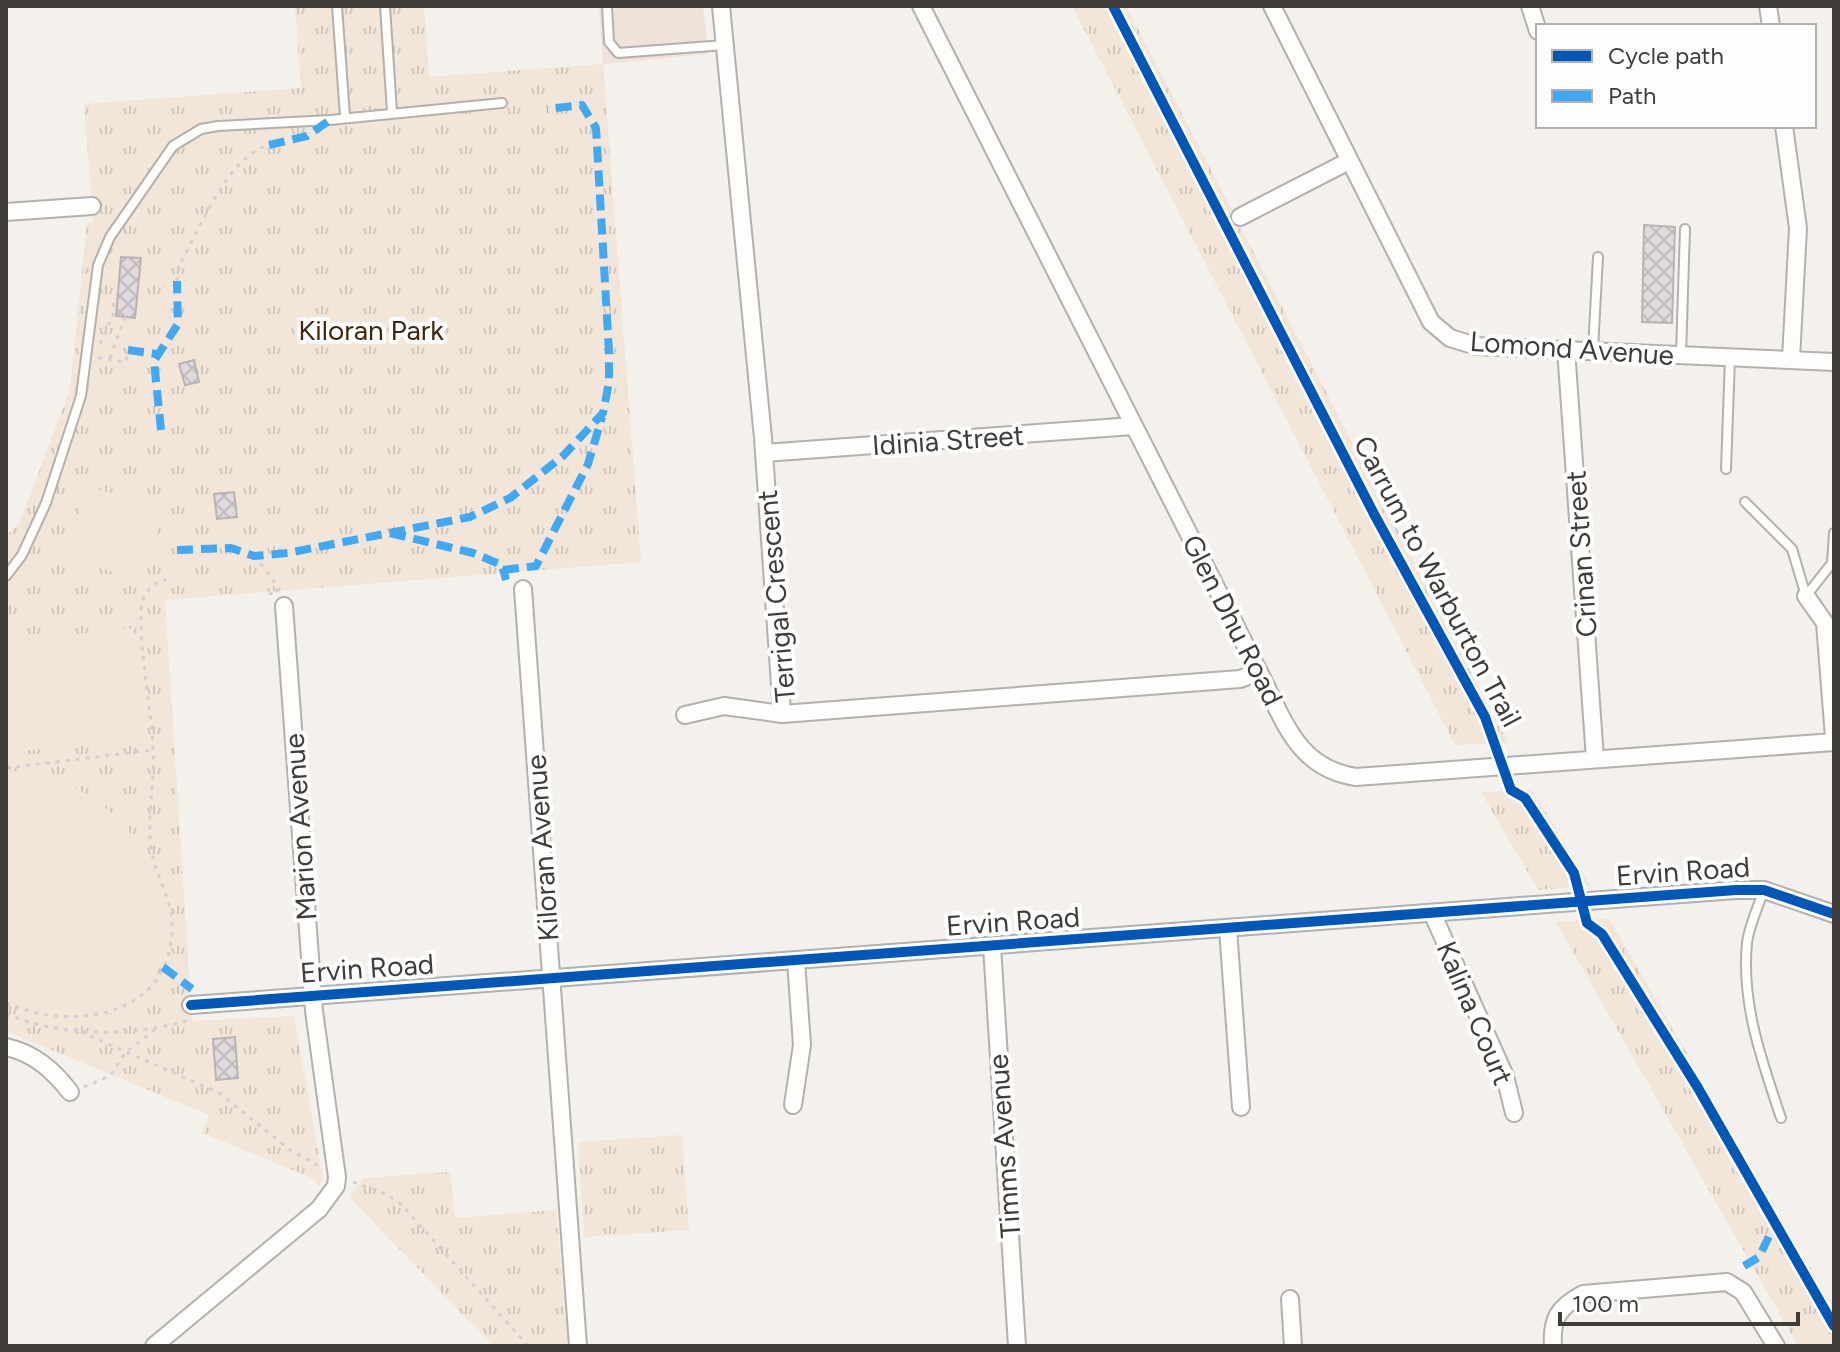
<svg xmlns="http://www.w3.org/2000/svg" width="1840" height="1352" font-family="Figtree,sans-serif">
<style>
.commercial{fill:#f0e1db}
.grass{fill:url(#grass-tufts)}
.garden{fill:#f3e6d9}
.building{fill:url(#building-cross-hatch);stroke:#b7b4b3;stroke-width:2}
.lines{fill:none;stroke-linecap:round;stroke-linejoin:round}
.lane-casing{stroke:#b3b0ad;stroke-width:12}
.street-casing{stroke:#b3b0ad;stroke-width:20}
.path{stroke:#d4d1d0;stroke-width:3;stroke-dasharray:4 6;stroke-linecap:butt}
.lane{stroke:#fdfdfc;stroke-width:8}
.street{stroke:#fdfdfc;stroke-width:16}
.quiet{stroke:#3fa9f5;stroke-width:8;stroke-dasharray:16 8;stroke-linecap:butt}
.cycleway-casing{stroke:#fefefe;stroke-width:15}
.cycleway{stroke:#0057b8;stroke-width:10}
.labels{text-anchor:middle;dominant-baseline:central;stroke-width:8;stroke-linejoin:round;paint-order:stroke}
.park-label{font-size:28px;fill:#40260a;stroke:#fefefe}
.street-label{font-size:28px;fill:#3f3c39;stroke:#fefefe}
</style>
<defs>
<pattern id="grass-tufts" width="24" height="20" patternUnits="userSpaceOnUse" patternTransform="scale(2)"><rect width="24" height="20" fill="#f3e6d9"/><path d="M3 7l-1-3M5 7V3M7 7l1-3M15 17l-1-3M17 17v-4M19 17l1-3" fill="none" stroke="#d1c6bb"/></pattern>
<pattern id="building-cross-hatch" width="8" height="8" patternUnits="userSpaceOnUse" patternTransform="scale(2)"><rect width="8" height="8" fill="#e0d9db"/><path d="M0 0l8 8M0 8l8-8" fill="none" stroke="#c1bbbd"/></pattern>
</defs>
<rect width="100%" height="100%" fill="#f4f0ec"/>
<!-- commercial -->
<polygon class="commercial" points="599,6 703,6 708,54 603,64"/>
<!-- grass -->
<g class="grass">
<polygon points="295,6 424,6 429,77 603,64 641,562 165,600 192,1021 294,1016 323,1179 318,1187 317,1180 202,1133 209,1115 6,1031 6,536 20,522 70,389 87,223 93,222 84,104 301,88"/>
<polygon points="1072,6 1126,6 1508,743 1455,745"/>
<polygon points="1532,790 1591,886 1538,890 1481,792"/>
<polygon points="1609,918 1834,1309 1834,1346 1798,1346 1556,922"/>
<polygon points="682,1135 689,1230 584,1237 578,1142"/>
<polygon points="450,1172 455,1218 556,1210 568,1346 493,1346 350,1198 363,1178"/>
</g>
<!-- garden -->
<g class="garden">
<polygon points="87,486 165,509 143,581 68,558"/>
<polygon points="133,628 144,737 6,753 6,642"/>
<path d="M6 769C30 774 54 779 77 789 102 801 124 824 140 846 152 864 164 885 169 907 180 956 139 1012 89 1020 62 1024 30 1013 6 1003Z"/>
</g>
<!-- building -->
<g class="building">
<polygon points="1644,225 1675,227 1672,323 1642,322"/>
<polygon points="121,257 141,258 135,318 116,316"/>
<polygon points="194,360 199,382 185,385 179,364"/>
<polygon points="234,492 237,517 217,519 214,494"/>
<polygon points="235,1037 238,1078 216,1080 213,1039"/>
</g>
<g class="lines">
<!-- lane casing -->
<g class="lane-casing">
<g id="lane">
<polyline points="337,6 345,116"/>
<polyline points="385,6 392,112"/>
<polyline points="607,6 609,42 618,53 725,45"/>
<polyline points="1593,350 1598,257"/>
<polyline points="1681,355 1685,229"/>
<polyline points="1726,469 1730,358"/>
<polyline points="1745,502 1792,549 1806,596"/>
<polyline points="6,576 22,555 46,503 81,396 98,265 110,237 173,146 201,129 218,126 330,120 502,103"/>
<polyline points="1806,596 1832,563 1834,533"/>
<path d="M1764 890C1758 907 1749 926 1747 943 1741 1004 1762 1061 1781 1118"/>
</g>
</g>
<!-- street casing -->
<g class="street-casing">
<g id="street">
<polyline points="721,6 763,438 782,714 1240,679 1259,672"/>
<path d="M921 6 1259 672C1284 719 1296 768 1356 777L1834 742"/>
<polyline points="1272,6 1431,322 1450,338 1476,346 1834,362"/>
<polyline points="1530,6 1538,31"/>
<polyline points="1768,6 1771,26"/>
<polyline points="1784,126 1798,228 1791,359"/>
<polyline points="6,212 92,206"/>
<polyline points="1240,217 1349,161"/>
<polyline points="1566,349 1595,759"/>
<polyline points="764,453 1133,426"/>
<polyline points="523,589 578,1346"/>
<polyline points="1806,596 1825,623 1834,737"/>
<polyline points="685,715 724,706 782,714"/>
<polyline points="1433,915 1505,1076 1514,1113"/>
<polyline points="1228,929 1241,1107"/>
<polyline points="992,946 1017,1346"/>
<polyline points="191,1005 1736,890 1764,890 1834,914"/>
<path d="M6 1047C34 1053 53 1070 70 1092"/>
<polyline points="793,1105 802,1045 796,961"/>
<polyline points="1290,1299 1293,1346"/>
<polyline points="154,1346 319,1209 336,1186 337,1177 314,1011 284,606"/>
<path d="M1553 1346C1551 1318 1559 1307 1583 1294L1727 1282 1743 1292 1776 1346"/>
</g>
</g>
<!-- path -->
<g class="path">
<path d="M177 281 180 264C201 227 226 158 269 145"/>
<polyline points="100,344 113,315 114,297"/>
<polyline points="98,358 126,362 128,350"/>
<polyline points="110,358 125,317"/>
<polyline points="254,556 273,579 278,593 267,594"/>
<polyline points="6,768 153,750"/>
<path d="M6 1003C75 1033 175 1016 172 923 171 896 154 873 151 847 147 815 155 782 153 750 151 704 140 657 141 611 141 599 146 593 153 584L169 579"/>
<path d="M6 1014C63 1037 127 1037 186 1021"/>
<polyline points="81,1032 219,1093 290,1150 321,1167"/>
<polyline points="84,1087 110,1076 125,1053 157,1028"/>
<polyline points="353,1182 386,1194 401,1204 528,1346"/>
</g>
<!-- lane -->
<use href="#lane" class="lane"/>
<!-- street -->
<use href="#street" class="street"/>
<!-- quiet -->
<g class="quiet">
<polyline points="269,145 307,136 330,120"/>
<polyline points="128,350 157,354"/>
<polyline points="161,430 154,361 178,324 177,281"/>
<polyline points="390,533 473,553 502,565 506,580"/>
<polyline points="177,550 231,548 254,556 288,553 470,517 510,498 563,456 603,413 609,382 609,352 596,128 582,105 547,109"/>
<polyline points="503,570 536,566 588,464 602,417"/>
<polyline points="163,967 192,989"/>
<polyline points="1744,1266 1759,1257 1775,1224"/>
</g>
<!-- cycleway casing -->
<g class="cycleway-casing">
<g id="cycleway">
<polyline points="1113,6 1374,514 1485,717 1511,790 1525,798 1574,873 1587,923 1602,934 1698,1088 1834,1326"/>
<polyline points="191,1005 1736,890 1764,890 1834,914"/>
</g>
</g>
<!-- cycleway -->
<use href="#cycleway" class="cycleway"/>
</g>
<g class="labels">
<!-- park labels -->
<g class="park-label">
<text x="371" y="330">Kiloran Park</text>
</g>
<!-- street labels -->
<g class="street-label">
<text transform="translate(1572 348) rotate(4)">Lomond Avenue</text>
<text transform="translate(948 440) rotate(-4)">Idinia Street</text>
<text transform="translate(1581 554) rotate(-94)">Crinan Street</text>
<text transform="translate(1438 581) rotate(62)">Carrum to Warburton Trail</text>
<text transform="translate(776 596) rotate(-95)">Terrigal Crescent</text>
<text transform="translate(1233 620) rotate(63)">Glen Dhu Road</text>
<text transform="translate(300 827) rotate(-94)">Marion Avenue</text>
<text transform="translate(542 848) rotate(-94)">Kiloran Avenue</text>
<text transform="translate(1683 871) rotate(-4)">Ervin Road</text>
<text transform="translate(1013 921) rotate(-4)">Ervin Road</text>
<text transform="translate(367 968) rotate(-4)">Ervin Road</text>
<text transform="translate(1475 1013) rotate(67)">Kalina Court</text>
<text transform="translate(1004 1146) rotate(-94)">Timms Avenue</text>
</g>
</g>
<!-- border -->
<rect width="1840" height="1352" fill="none" stroke="#3f3c39" stroke-width="16"/>
<!-- legend -->
<rect x="1536" y="24" width="280" height="104" fill="#fefefe" stroke="#b2b0af" stroke-width="2"/>
<rect x="1552" y="50" width="40" height="12" fill="#0057b8" stroke="#b2b0af" stroke-width="2"/>
<text x="1608" y="64" font-size="24" fill="#3f3c39">Cycle path</text>
<rect x="1552" y="90" width="40" height="12" fill="#3fa9f5" stroke="#b2b0af" stroke-width="2"/>
<text x="1608" y="104" font-size="24" fill="#3f3c39">Path</text>
<!-- scale -->
<path d="M1560 1312v12h238v-12" fill="none" stroke="#3f3c39" stroke-width="4"/>
<text x="1572" y="1312" font-size="24" fill="#3f3c39" stroke="#fefefe" stroke-width="6" paint-order="stroke">100 m</text>
</svg>
